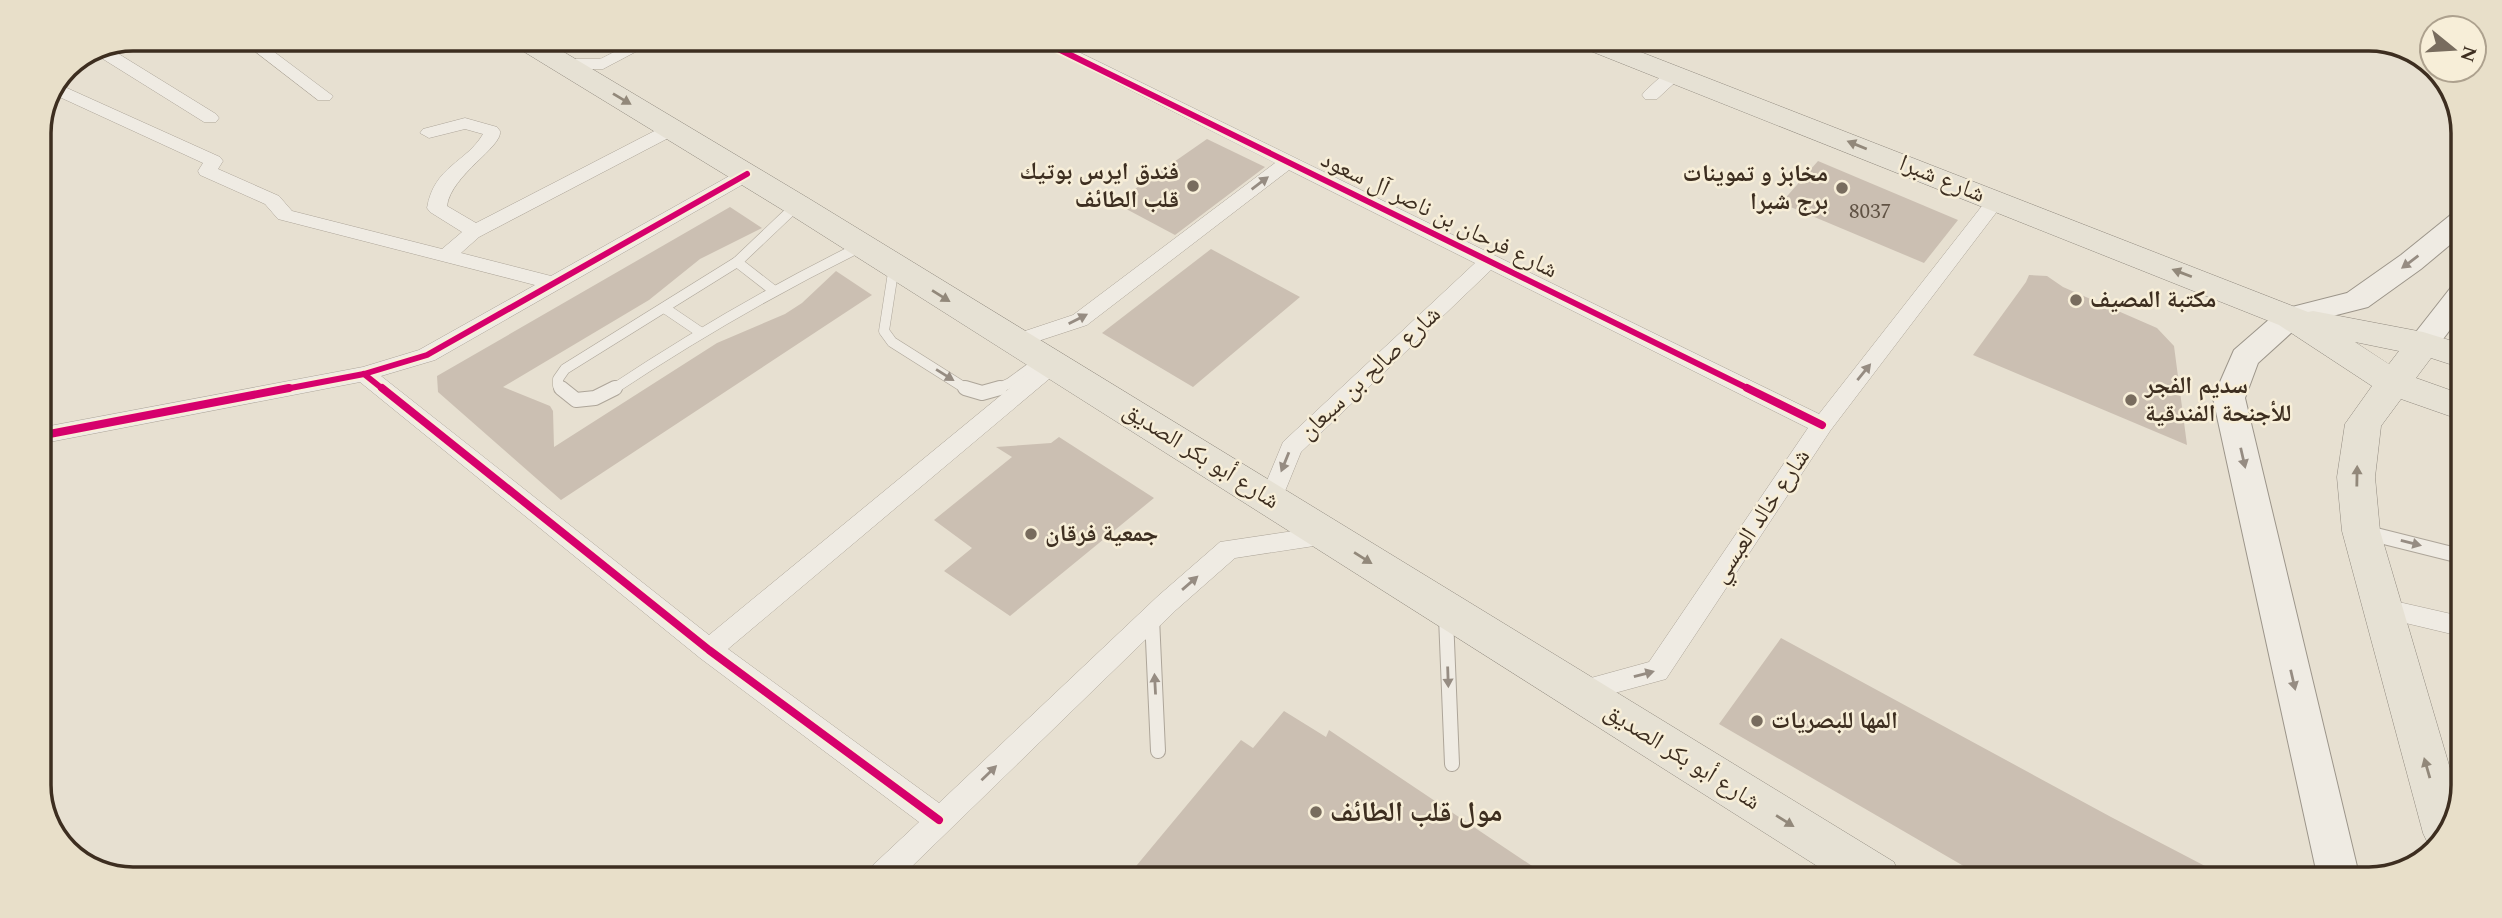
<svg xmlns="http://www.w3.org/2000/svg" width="2502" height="918" font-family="Spectral,'Noto Naskh Arabic',serif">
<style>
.building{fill:#cbbfb2}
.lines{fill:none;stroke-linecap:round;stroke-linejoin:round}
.lane-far1-casing{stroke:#ada599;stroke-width:11}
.lane-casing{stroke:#ada599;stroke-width:16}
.street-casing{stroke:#ada599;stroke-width:1}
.secondary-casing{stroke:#9c958a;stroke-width:2}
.primary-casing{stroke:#928b80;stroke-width:1}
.lane-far1{stroke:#efebe3;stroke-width:10}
.lane{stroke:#efebe3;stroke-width:14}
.street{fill:#efebe3;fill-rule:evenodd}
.secondary{fill:#efebe3;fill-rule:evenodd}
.primary{fill:#e6e1d4;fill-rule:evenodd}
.cycleway-far1-casing{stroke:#f7eed8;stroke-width:10}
.cycleway-casing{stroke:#f7eed8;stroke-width:12}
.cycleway-far1{stroke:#d6006c;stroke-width:6}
.cycleway{stroke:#d6006c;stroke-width:8}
.oneway{fill:#92887a}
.oneway2{fill:#968c82}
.poi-dot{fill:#786c5e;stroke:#f7eed8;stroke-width:2.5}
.labels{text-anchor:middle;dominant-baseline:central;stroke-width:5;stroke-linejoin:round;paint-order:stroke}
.number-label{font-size:21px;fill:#605244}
.poi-label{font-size:24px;font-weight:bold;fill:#3d2e20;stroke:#f7eed8;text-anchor:start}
.street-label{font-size:24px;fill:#3d2e20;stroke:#f7eed8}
.near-poi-label{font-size:28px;font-weight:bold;fill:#3d2e20;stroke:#f7eed8;text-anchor:start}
.rim{fill:none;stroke:#3d2e20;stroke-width:3.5}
</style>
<rect width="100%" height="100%" fill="#e7e0d1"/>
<!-- building -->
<g class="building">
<polygon points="1207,139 1265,167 1175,235 1115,203"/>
<polygon points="1818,161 1958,220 1924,263 1781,203"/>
<polygon points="730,207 762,228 700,259 649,300 503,387 550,406 553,411 554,447 717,343 785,314 802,303 836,271 872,295 561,500 438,392 437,376"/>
<polygon points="1211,249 1300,297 1193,387 1102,333"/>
<polygon points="2029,275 2047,276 2063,287 2157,328 2174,346 2187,445 1973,355 2026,282"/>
<polygon points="1059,437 1154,498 1010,616 944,571 972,548 934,520 1012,457 996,447 1051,443"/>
<polygon points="1781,638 2111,817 2230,879 1986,879 1719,724"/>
<polygon points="1284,711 1326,737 1329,730 1550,878 1127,877 1241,740 1253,748"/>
</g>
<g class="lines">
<!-- lane-far1 casing -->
<g class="lane-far1-casing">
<g id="lane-far1">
<polyline points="737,262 773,290"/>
<polyline points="894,266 884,331 892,342 968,390"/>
<polyline points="666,309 700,332"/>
<polyline points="563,390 558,386 558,379 565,369 737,262 797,205"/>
<path d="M612 390C695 335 772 290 862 246"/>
<polyline points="995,390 1010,383 1043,359"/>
</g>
</g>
<!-- lane casing -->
<g class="lane-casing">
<g id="lane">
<polyline points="561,388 576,400 595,398 615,388"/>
<polyline points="965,388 982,393 1000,388"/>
<polyline points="2368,533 2460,556"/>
<polyline points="1446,617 1452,764"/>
<polyline points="1152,618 1158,751"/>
</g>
</g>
<!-- street casing -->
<g class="street-casing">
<g id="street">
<polygon points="239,39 257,39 333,96 330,100 318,100"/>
<polygon points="638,40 658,40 603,69 563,69 555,64 563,59 600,59"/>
<polygon points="1032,40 1054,40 1819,414 1989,197 2003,197 2005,201 1830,431 1666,679 1578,703 1569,700 1565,692 1569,684 1649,662 1808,428 1491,270 1301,452 1279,506 1271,509 1263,506 1259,500 1283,442 1475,263 1289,170 1087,325 1014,349 1007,347 1003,342 1007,337 1073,315 1275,163"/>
<polygon points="109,48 216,114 219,118 216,122 204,122 95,54"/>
<polygon points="1675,68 1684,73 1681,77 1657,99 1645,99 1642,95 1645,91 1669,69"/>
<path d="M58 84 220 157 223 161 218 169 279 196 292 211 442 249 462 232 430 212 427 208C434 166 466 163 483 134L465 129 429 138 420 133 423 129 465 118 497 127 500 131C503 147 451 175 447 206L476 223 666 125H678L681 129 678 133 479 237 461 253 551 276 740 170H754L756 174 754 178 435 360 381 376 709 635 1045 359 1053 357 1061 359 1064 364 1061 369 728 649 939 803 1158 596 1220 542 1327 526 1335 528 1339 535 1335 542 1327 544 1235 558 1176 610 902 876H868L872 866 919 822 700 658 360 382 39 444V428L363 367 419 350 535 285 278 219 265 204 200 175 198 171 203 163 53 94Z"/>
<polygon points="2381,598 2460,616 2460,636 2372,615 2369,608 2372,601"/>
</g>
</g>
<!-- secondary casing -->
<g class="secondary-casing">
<g id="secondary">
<polygon points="2463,210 2463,234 2421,269 2368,307 2301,324 2258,363 2245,398 2360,879 2318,879 2213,398 2234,350 2280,310 2347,293 2401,255 2453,213"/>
<polygon points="2462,283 2462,314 2434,351 2423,355 2412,351 2408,344 2412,337 2452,286"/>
</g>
</g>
<!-- primary casing -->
<g class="primary-casing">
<g id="primary">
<polygon points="509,39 542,39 808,198 1894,862 1900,878 1836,878 786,212 513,45"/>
<path d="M1579 42H1615L2308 312 2313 311 2423 332 2462 344V368L2431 358 2416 378 2461 394V420L2401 399 2381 426 2375 477 2380 531 2459 799V815L2434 850 2430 848 2423 833 2342 531 2337 477 2345 424 2372 386 2279 325 1583 48ZM2355 342 2399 351 2389 364Z"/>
</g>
</g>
<!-- lane-far1 -->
<use href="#lane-far1" class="lane-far1"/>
<!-- lane -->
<use href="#lane" class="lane"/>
<!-- street -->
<use href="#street" class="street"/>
<!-- secondary -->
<use href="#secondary" class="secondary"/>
<!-- primary -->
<use href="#primary" class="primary"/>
<!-- cycleway-far1 casing -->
<g class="cycleway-far1-casing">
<g id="cycleway-far1">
<polyline points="1040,40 1751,390"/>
<polyline points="364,374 384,390"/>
<polyline points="280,390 364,374 427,355 747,174"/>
</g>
</g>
<!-- cycleway casing -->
<g class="cycleway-casing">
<g id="cycleway">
<polyline points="382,388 709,650 939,820"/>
<polyline points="1747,388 1822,425"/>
<polyline points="39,436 289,388"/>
</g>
</g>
<!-- cycleway-far1 -->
<use href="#cycleway-far1" class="cycleway-far1"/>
<!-- cycleway -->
<use href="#cycleway" class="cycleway"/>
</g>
<!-- one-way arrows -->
<defs><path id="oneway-solid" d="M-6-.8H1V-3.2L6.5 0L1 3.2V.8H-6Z" transform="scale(1.75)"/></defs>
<g class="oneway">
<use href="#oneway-solid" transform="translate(622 99) rotate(31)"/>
<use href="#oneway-solid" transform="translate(1857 145) rotate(-158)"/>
<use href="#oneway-solid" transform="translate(2182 273) rotate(-159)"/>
<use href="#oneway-solid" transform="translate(941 296) rotate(32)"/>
<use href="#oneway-solid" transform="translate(2357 476) rotate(-89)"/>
<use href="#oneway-solid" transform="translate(1363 558) rotate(32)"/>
<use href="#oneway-solid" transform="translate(2427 768) rotate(-106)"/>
<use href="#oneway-solid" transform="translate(1785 821) rotate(32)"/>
</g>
<g class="oneway2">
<use href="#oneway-solid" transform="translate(1260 183) rotate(-37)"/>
<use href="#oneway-solid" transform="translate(2410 262) rotate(143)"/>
<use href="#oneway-solid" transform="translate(1078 319) rotate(-27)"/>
<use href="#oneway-solid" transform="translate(1864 372) rotate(-51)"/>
<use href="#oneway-solid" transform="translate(945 375) rotate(32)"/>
<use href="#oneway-solid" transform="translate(2243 458) rotate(77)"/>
<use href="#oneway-solid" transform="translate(1285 462) rotate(112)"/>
<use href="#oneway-solid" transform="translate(2411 543) rotate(14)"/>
<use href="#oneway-solid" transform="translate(1190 583) rotate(-41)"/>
<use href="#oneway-solid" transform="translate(1644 674) rotate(-15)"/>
<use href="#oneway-solid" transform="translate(1448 677) rotate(88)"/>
<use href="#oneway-solid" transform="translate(2293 680) rotate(77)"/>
<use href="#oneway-solid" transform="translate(1155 684) rotate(-93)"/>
<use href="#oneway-solid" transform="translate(989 773) rotate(-44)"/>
</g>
<!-- markers -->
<g class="poi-dot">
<circle cx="1193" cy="186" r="7"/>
<circle cx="1842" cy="188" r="7"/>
<circle cx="2076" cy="300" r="7"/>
<circle cx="2131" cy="400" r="7"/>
<circle cx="1031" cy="534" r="7"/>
<circle cx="1757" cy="721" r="7"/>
<circle cx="1316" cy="812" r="7"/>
</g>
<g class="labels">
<!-- number labels -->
<g class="number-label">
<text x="1870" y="212">8037</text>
</g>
<!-- poi labels -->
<g class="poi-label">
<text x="1179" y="172" text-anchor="end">فندق ايرس بوتيك<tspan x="1179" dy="28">قلب الطائف</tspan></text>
<text x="1828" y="174" text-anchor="end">مخابز و تموينات<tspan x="1828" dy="28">برج شبرا</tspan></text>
<text x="2090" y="300">مكتبة المصيف</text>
<text x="2145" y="386">سديم الفجر<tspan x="2145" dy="28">للأجنحة الفندقية</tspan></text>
<text x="1045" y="534">جمعية فرقان</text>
<text x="1771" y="721">المها للبصريات</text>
</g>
<!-- street labels -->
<g class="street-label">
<text transform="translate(1942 179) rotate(22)">شارع شبرا</text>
<text transform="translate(1439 215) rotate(26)">شارع فرحان بن ناصر آل سعود</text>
<text transform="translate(1370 373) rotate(-43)">شارع صالح بن سبعان</text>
<text transform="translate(1201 456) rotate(32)">شارع أبو بكر الصديق</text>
<text transform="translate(1761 516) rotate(-56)">شارع خالد العبسي</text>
<text transform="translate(1682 757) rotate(32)">شارع أبو بكر الصديق</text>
</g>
<!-- near-poi labels -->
<g class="near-poi-label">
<text x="1330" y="812">مول قلب الطائف</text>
</g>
</g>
<!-- crop -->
<path d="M0 0H2502V918H0ZM133 51H2369A82 82 0 0 1 2451 133V785A82 82 0 0 1 2369 867H133A82 82 0 0 1 51 785V133A82 82 0 0 1 133 51Z" fill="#e8dfc9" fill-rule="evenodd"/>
<path class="rim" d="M133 51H2369A82 82 0 0 1 2451 133V785A82 82 0 0 1 2369 867H133A82 82 0 0 1 51 785V133A82 82 0 0 1 133 51Z"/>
<!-- north arrow -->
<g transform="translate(2453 49) rotate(108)"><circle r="33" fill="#f7eed8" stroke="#ada18e" stroke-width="2"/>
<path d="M0-5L12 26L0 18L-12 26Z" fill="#786c5e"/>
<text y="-10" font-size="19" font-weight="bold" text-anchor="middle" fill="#3d2e20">N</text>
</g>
</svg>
